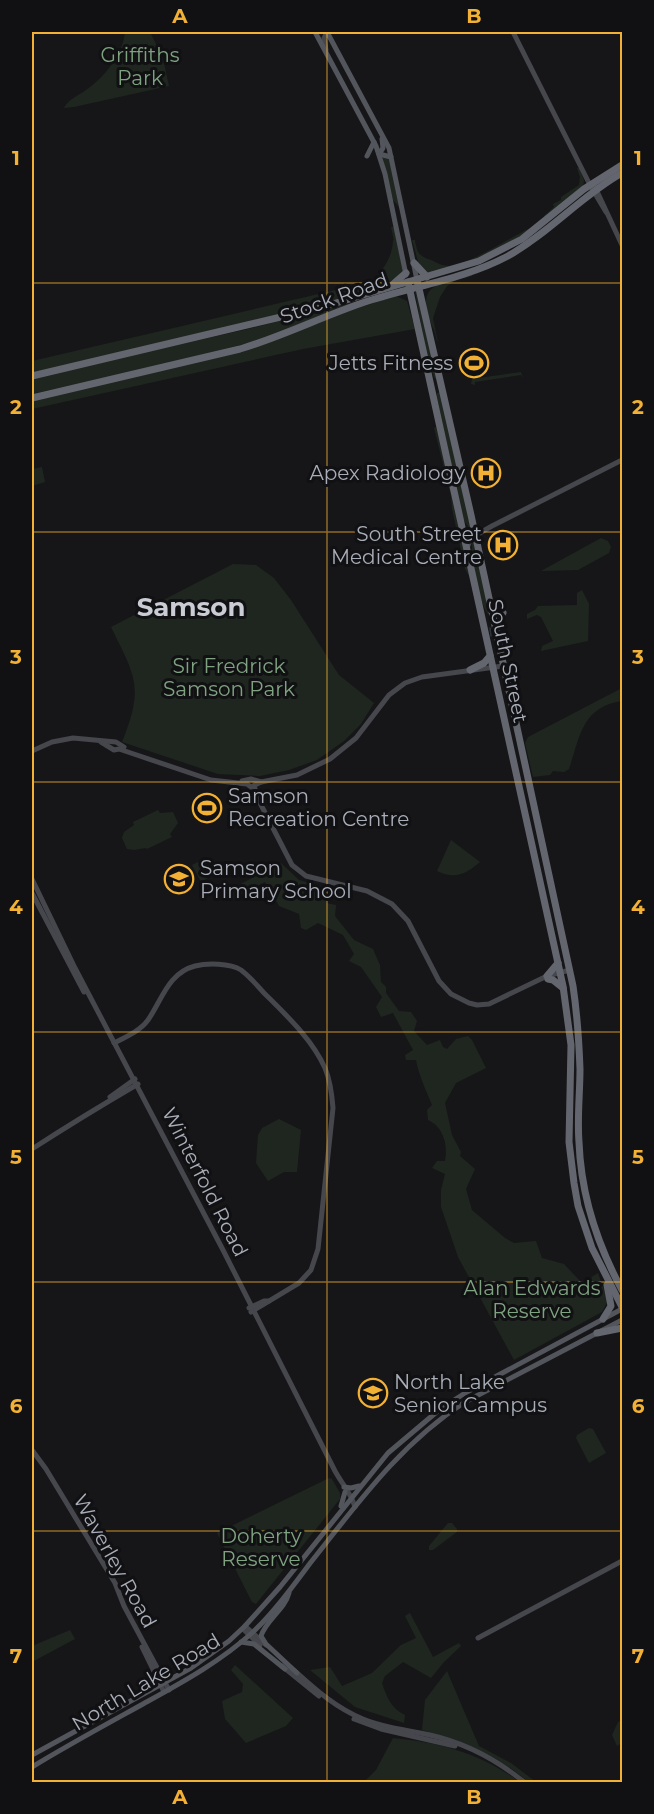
<svg xmlns="http://www.w3.org/2000/svg" width="654" height="1814" font-family="Montserrat,sans-serif">
<style>
.green{fill:#1e261f}
.lines{fill:none;stroke-linecap:round;stroke-linejoin:round}
.stream{stroke:#2c353c;stroke-width:1.5}
.secondary{stroke:#45474d;stroke-width:5}
.primary{stroke:#53555c;stroke-width:5}
.highway{stroke:#63666e;stroke-width:7}
.grid{fill:none;stroke:#f2b134;stroke-width:1.5;stroke-opacity:0.55}
.labels{text-anchor:middle;dominant-baseline:central;stroke-width:6;stroke-linejoin:round;paint-order:stroke}
.park-label{font-size:20px;fill:#7fa381;stroke:#111113}
.street-label{font-size:20px;fill:#a8adb8;stroke:#111113}
.poi-label{font-size:20px;fill:#a8adb8;stroke:#111113;text-anchor:end}
.district-label{font-size:26px;font-weight:bold;fill:#c9ccd4;stroke:#111113}
.neatline{fill:none;stroke:#f2b134;stroke-width:2}
.grid-label{font-size:20px;text-anchor:middle;font-weight:bold;fill:#f2b134}
</style>
<rect width="100%" height="100%" fill="#161618"/>
<!-- green -->
<g class="green">
<path d="M125 32H150L163 58 169 86 74 107 64 108C68 99 78 96 86 90 104 78 123 54 125 32Z"/>
<polygon points="382,156 389,158 399,207 393,200"/>
<polygon points="577,168 579,168 584,180 583,187 546,218 544,216 554,207 553,204 561,200 561,197 579,185 580,177"/>
<path d="M391 227H394L403 272 402 275 401 272V275L384 285 340 300 32 373V361L370 282C383 271 393 257 393 239L394 241Z"/>
<path d="M528 229 529 231 486 256 427 274 419 265 412 240H415C417 253 419 256 431 260 437 263 443 266 450 266 470 264 508 239 528 229Z"/>
<path d="M473 273 472 276 456 280 447 286 440 297 433 318 438 343C436 340 436 335 434 330 414 284 434 286 473 273Z"/>
<polygon points="417,291 438,378 435,379 428,363 415,292"/>
<polygon points="396,296 407,301 415,329 303,349 32,409 32,400 231,354 345,312"/>
<polygon points="359,301 264,339 170,363 32,394 32,378 248,329"/>
<polygon points="521,372 523,378 521,375 475,382 475,385 471,384 472,379"/>
<polygon points="441,392 471,530 471,531 463,519 437,397 437,393"/>
<polygon points="436,427 440,440 476,604 469,576 465,569 452,509 451,496 434,428"/>
<polygon points="42,467 45,482 32,486 32,469"/>
<polygon points="601,538 608,541 611,547 609,553 578,570 541,571"/>
<path d="M473 539 489 612 488 614C478 601 468 554 473 539Z"/>
<path d="M233 564 256 565 274 578 291 600 339 675 374 703 361 724 344 741 317 760 289 770 260 776 218 774 122 742C144 687 136 678 111 627Z"/>
<polygon points="582,590 589,604 588,641 541,651 542,646 553,641 541,617 537,615 527,619 527,614 535,610 538,606 577,605 577,593"/>
<path d="M622 688V701C582 707 580 736 569 769L564 772 553 771 550 775 533 777 525 743 528 737Z"/>
<polygon points="158,810 160,813 173,812 178,823 170,834 172,837 147,849 146,848 134,850 127,849 122,838 124,832 134,825 133,822"/>
<path d="M451 840 480 862C466 874 455 880 437 871Z"/>
<polygon points="208,857 216,873 201,882 192,865"/>
<path d="M281 863 299 880 328 888 326 903 336 905 335 916 354 940 373 949 380 965 381 982 386 987V993L399 1011 411 1012 417 1021 414 1031 427 1045 440 1040 443 1047 447 1049 456 1039 468 1036 472 1040 486 1068 456 1083 445 1103 452 1135 461 1152 460 1156 475 1169 466 1189 472 1210 505 1238 514 1243 536 1241 542 1258 564 1264 582 1283 598 1273 608 1301 602 1312 514 1360 458 1257 441 1207V1190L445 1174 432 1168 437 1161H445C448 1146 444 1127 428 1120L427 1110 432 1105C426 1090 419 1076 416 1060H406L405 1055 413 1050 393 1013 381 1017 376 1007 382 997 361 967 349 961 354 954 343 935 318 923 306 930 301 928 299 914 279 906 265 882 230 901 227 891Z"/>
<polygon points="279,1119 301,1130 297,1172 284,1172 268,1181 256,1163 258,1135 262,1128"/>
<polygon points="589,1428 593,1429 606,1453 589,1463 576,1438 577,1435"/>
<polygon points="329,1478 332,1479 340,1493 340,1499 256,1604 252,1602 217,1533"/>
<polygon points="448,1523 452,1523 457,1529 457,1532 433,1550 429,1550 429,1546"/>
<path d="M410 1613 433 1657 459 1643 461 1646 444 1662 431 1678 403 1662 385 1676 382 1683C387 1698 391 1708 405 1715L404 1723 355 1707 310 1670 330 1667 342 1686 372 1673 401 1645 416 1638 405 1616Z"/>
<polygon points="70,1630 75,1639 32,1662 32,1646"/>
<polygon points="235,1665 293,1718 286,1726 246,1743 225,1719 222,1701 242,1692 243,1684 231,1670"/>
<path d="M447 1671 479 1746 511 1763 536 1782H528C498 1755 460 1741 422 1730L425 1700Z"/>
<polygon points="622,1720 622,1743 617,1746 612,1735 618,1722"/>
<path d="M393 1738C443 1743 479 1753 520 1782H364L376 1770Z"/>
</g>
<g class="lines">
<!-- stream -->
<polyline class="stream" points="490,628 491,636"/>
<!-- secondary -->
<g class="secondary">
<polyline points="513,32 590,185 606,212"/>
<polyline points="326,50 324,38 327,32"/>
<polyline points="595,187 622,245"/>
<polyline points="467,548 471,538 492,526 622,460"/>
<polyline points="101,742 114,750 119,749 211,780 247,784 251,787 261,782 297,775 330,759 356,738 389,695 405,683 422,677 503,666"/>
<polyline points="32,751 52,742 73,738 116,742 124,747"/>
<polyline points="242,781 251,779 261,782"/>
<polyline points="254,786 259,801 292,865 306,876 367,891 392,904 408,921 439,981 451,994 469,1003 477,1005 489,1004 547,976 570,970"/>
<path d="M32 879 75 968 223 1250 335 1471C342 1484 351 1493 355 1507"/>
<polyline points="32,893 84,992"/>
<path d="M114 1043C126 1037 140 1031 148 1020 162 1000 168 973 195 966 207 963 230 963 241 970 249 976 257 985 264 993 286 1015 312 1039 325 1068 330 1080 332 1095 333 1108L318 1249 311 1270 299 1283 251 1312"/>
<polyline points="110,1097 135,1079"/>
<path d="M32 1149C66 1127 102 1105 138 1084"/>
<polyline points="249,1308 264,1301 269,1301"/>
<polyline points="32,1450 46,1469 115,1583 124,1606 169,1690"/>
<polyline points="245,1626 266,1645"/>
<polyline points="243,1629 260,1645"/>
<polyline points="478,1638 622,1561"/>
<polyline points="142,1647 164,1692"/>
<polyline points="282,1666 319,1696"/>
<path d="M295 1671C316 1690 336 1708 363 1719 384 1728 408 1730 430 1735 465 1743 497 1760 524 1782"/>
<polyline points="354,1719 381,1729 455,1746"/>
</g>
<!-- primary -->
<g class="primary">
<polyline points="315,32 376,146 385,174 406,275"/>
<polyline points="327,32 389,148 417,280"/>
<polyline points="382,139 383,148 379,154 391,157"/>
<polyline points="367,156 374,142"/>
<polyline points="344,1487 351,1488 359,1486"/>
<polyline points="341,1506 345,1492"/>
<path d="M289 1593C285 1609 266 1620 261 1636L266 1644 297 1673"/>
<polyline points="241,1642 254,1644 285,1669"/>
<polyline points="32,1755 191,1668 229,1641 245,1626 280,1587 388,1453 439,1410 465,1393 622,1309"/>
<path d="M32 1767C68 1745 105 1725 143 1704 181 1683 220 1662 253 1632 275 1611 293 1586 311 1562 358 1503 401 1443 465 1402L622 1320"/>
</g>
<!-- highway -->
<g class="highway">
<polyline points="414,263 427,277"/>
<path d="M417 280 471 515 573 986C577 1013 579 1041 580 1069 580 1093 577 1118 579 1142 581 1195 597 1244 622 1290"/>
<polyline points="408,282 563,986 571,1045 569,1142 574,1183 578,1206 592,1248 622,1307"/>
<polyline points="391,286 406,273"/>
<polyline points="32,376 319,308 479,261 522,239 584,189 622,165"/>
<path d="M32 398 240 349C284 336 325 315 368 301 414 286 465 279 508 256 549 233 581 196 622 173"/>
<polyline points="490,602 495,609 503,613"/>
<polyline points="470,670 484,663 490,656"/>
<polyline points="547,976 558,963"/>
<polyline points="548,979 553,980 563,988"/>
<polyline points="603,1319 611,1306 607,1285"/>
<polyline points="597,1333 622,1328"/>
</g>
</g>
<!-- grid -->
<path class="grid" d="M327 32V1782M32 283H622M32 532H622M32 782H622M32 1032H622M32 1282H622M32 1531H622"/>
<!-- icons -->
<defs>
<g id="stadium-ring" transform="scale(1.5)"><circle r="9.5" fill="#111113" stroke="#f2b134" stroke-width="1.5"/><path d="M0-5a6.5 5 0 1 0 0 10a6.5 5 0 1 0 0-10ZM-3.5-1.8h7v3.6h-7Z" fill="#f2b134"/></g>
<g id="hospital-ring" transform="scale(1.5)"><circle r="9.5" fill="#111113" stroke="#f2b134" stroke-width="1.5"/><path d="M-5-5h3v3.5h4V-5h3V5h-3V1.5h-4V5h-3Z" fill="#f2b134"/></g>
<g id="school-ring" transform="scale(1.5)"><circle r="9.5" fill="#111113" stroke="#f2b134" stroke-width="1.5"/><path d="M0-5L7-2L0 1L-7-2ZM-4 1L0 2.5L4 1V4Q0 6-4 4Z" fill="#f2b134"/></g>
</defs>
<g fill-rule="evenodd">
<use href="#stadium-ring" x="474" y="363"/>
<use href="#hospital-ring" x="486" y="473"/>
<use href="#hospital-ring" x="503" y="545"/>
<use href="#stadium-ring" x="207" y="808"/>
<use href="#school-ring" x="179" y="879"/>
<use href="#school-ring" x="373" y="1393"/>
</g>
<g class="labels">
<!-- park labels -->
<g class="park-label">
<text x="140" y="55">Griffiths<tspan x="140" dy="23">Park</tspan></text>
<text x="229" y="666">Sir Fredrick<tspan x="229" dy="23">Samson Park</tspan></text>
<text x="532" y="1288">Alan Edwards<tspan x="532" dy="23">Reserve</tspan></text>
<text x="261" y="1536">Doherty<tspan x="261" dy="23">Reserve</tspan></text>
</g>
<!-- street labels -->
<g class="street-label">
<text transform="translate(334 298) rotate(-20)">Stock Road</text>
<text transform="translate(508 661) rotate(78)">South Street</text>
<text transform="translate(205 1182) rotate(63)">Winterfold Road</text>
<text transform="translate(115 1561) rotate(61)">Waverley Road</text>
<text transform="translate(146 1682) rotate(-31)">North Lake Road</text>
</g>
<!-- poi labels -->
<g class="poi-label">
<text x="453" y="363">Jetts Fitness</text>
<text x="465" y="473">Apex Radiology</text>
<text x="482" y="534">South Street<tspan x="482" dy="23">Medical Centre</tspan></text>
<text x="228" y="796" text-anchor="start">Samson<tspan x="228" dy="23">Recreation Centre</tspan></text>
<text x="200" y="868" text-anchor="start">Samson<tspan x="200" dy="23">Primary School</tspan></text>
<text x="394" y="1382" text-anchor="start">North Lake<tspan x="394" dy="23">Senior Campus</tspan></text>
</g>
<!-- district labels -->
<g class="district-label">
<text x="191" y="607">Samson</text>
</g>
</g>
<!-- border -->
<rect width="654" height="1814" fill="none" stroke="#111113" stroke-width="66"/>
<rect x="33" y="33" width="588" height="1748" class="neatline"/>
<g class="grid-label">
<text x="180" y="23">A</text>
<text x="474" y="23">B</text>
<text x="16" y="165">1</text>
<text x="638" y="165">1</text>
<text x="16" y="414">2</text>
<text x="638" y="414">2</text>
<text x="16" y="664">3</text>
<text x="638" y="664">3</text>
<text x="16" y="914">4</text>
<text x="638" y="914">4</text>
<text x="16" y="1164">5</text>
<text x="638" y="1164">5</text>
<text x="16" y="1413">6</text>
<text x="638" y="1413">6</text>
<text x="16" y="1663">7</text>
<text x="638" y="1663">7</text>
<text x="180" y="1804">A</text>
<text x="474" y="1804">B</text>
</g>
</svg>
